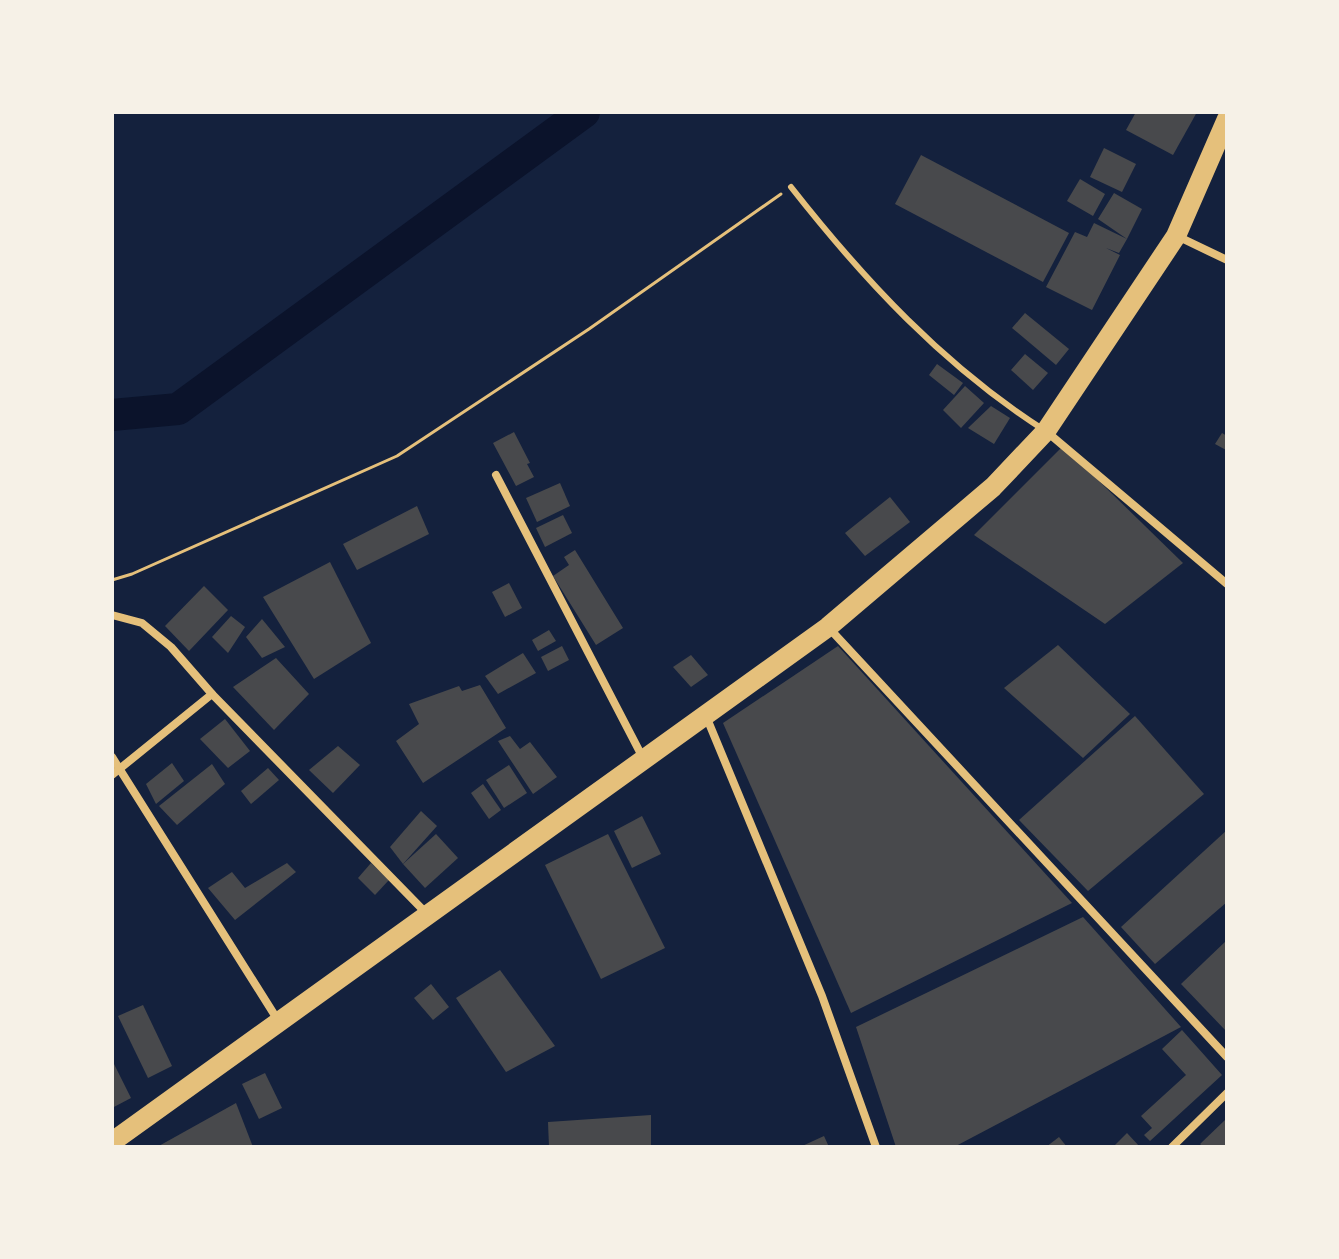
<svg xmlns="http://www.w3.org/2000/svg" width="1339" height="1259" font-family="Mulish,sans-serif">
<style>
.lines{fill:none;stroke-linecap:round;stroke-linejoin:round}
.river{stroke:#0b132b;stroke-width:32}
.building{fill:#48494c}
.path{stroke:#e5c07b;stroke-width:3}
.service{stroke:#e5c07b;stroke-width:6}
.minor{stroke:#e5c07b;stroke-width:8}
.trunk{stroke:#e5c07b;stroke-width:20}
</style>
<rect width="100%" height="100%" fill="#14213d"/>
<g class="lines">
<!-- river -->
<polyline class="river" points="112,415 178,409 584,112"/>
</g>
<!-- building -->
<g class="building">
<polygon points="1136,112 1197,112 1173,155 1126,130"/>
<polygon points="1104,148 1136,164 1122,192 1090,177"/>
<polygon points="921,155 1069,233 1043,282 895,204"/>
<polygon points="1080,179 1105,194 1093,216 1067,201"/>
<polygon points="1114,193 1142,209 1127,239 1119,253 1106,248 1120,255 1092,310 1046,287 1075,232 1087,237 1094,223 1127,239 1098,219"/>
<polygon points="1025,313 1069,349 1056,365 1012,328"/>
<polygon points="1025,354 1048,373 1033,390 1011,370"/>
<polygon points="937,364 963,383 954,395 929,375"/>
<polygon points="965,386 984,403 961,428 943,410"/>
<polygon points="991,406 1010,418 994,444 968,428"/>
<polygon points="514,432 530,463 527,464 534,477 516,486 493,443"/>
<polygon points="1222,433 1227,436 1226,450 1215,444"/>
<polygon points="1063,446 1183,563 1105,624 974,535"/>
<polygon points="560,483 570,506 537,522 526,498"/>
<polygon points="890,497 910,522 865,556 845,533"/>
<polygon points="417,506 429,534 357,570 343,544"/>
<polygon points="563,515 572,533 545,547 536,528"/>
<polygon points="575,550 623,628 596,645 553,576 569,565 564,557"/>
<polygon points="330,562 371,643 314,679 263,597"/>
<polygon points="509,583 522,608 505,617 492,592"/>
<polygon points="204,586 228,610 189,651 165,626"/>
<polygon points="231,616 245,627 228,653 212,637"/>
<polygon points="262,619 285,647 262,658 246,637"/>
<polygon points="549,630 556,641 538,651 532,640"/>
<polygon points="1058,645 1130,714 1083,758 1004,688"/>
<polygon points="562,646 569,660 548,671 541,657"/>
<polygon points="838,646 1072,903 851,1013 723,723"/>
<polygon points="523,653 536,673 498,694 485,676"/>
<polygon points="691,655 708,675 691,687 673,667"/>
<polygon points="276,658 309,694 274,730 233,687"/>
<polygon points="480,685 506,728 423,783 396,741 419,724 409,704 459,686 462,691"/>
<polygon points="1135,716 1204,794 1088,891 1019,820"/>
<polygon points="225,719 250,751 228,768 200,739"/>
<polygon points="510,736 520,749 530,742 557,777 533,794 498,741"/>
<polygon points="338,746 360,765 333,793 309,770"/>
<polygon points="172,763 184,781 156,804 146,784"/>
<polygon points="212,764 225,784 177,825 159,806"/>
<polygon points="509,765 527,793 504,808 486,780"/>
<polygon points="268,768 279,780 251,804 241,791"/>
<polygon points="483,784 501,810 489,819 471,793"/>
<polygon points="421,811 437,826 403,864 390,847"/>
<polygon points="642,816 661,854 632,868 614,831"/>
<polygon points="1227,830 1227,902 1155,964 1121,927"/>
<polygon points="436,834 458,858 425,888 403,864"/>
<polygon points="608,834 665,948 601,979 545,865"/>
<polygon points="287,863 296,872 235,920 208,888 232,872 245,888"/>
<polygon points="371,863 389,880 375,895 358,878"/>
<polygon points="1083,917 1181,1027 954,1147 896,1147 856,1027"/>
<polygon points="1227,940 1227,1032 1181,984"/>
<polygon points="500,970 555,1046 506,1072 456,998"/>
<polygon points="431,984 449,1007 433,1020 414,998"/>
<polygon points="143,1005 172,1066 148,1078 118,1016"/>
<polygon points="1182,1030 1222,1075 1150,1141 1144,1135 1152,1128 1141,1116 1186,1075 1162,1049"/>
<polygon points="112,1060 131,1098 112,1108"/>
<polygon points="265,1073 282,1108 259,1119 242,1084"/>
<polygon points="236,1103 253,1147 157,1147"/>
<polygon points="651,1115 651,1147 549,1147 548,1122"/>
<polygon points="1225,1120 1227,1122 1227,1147 1203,1147 1200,1144"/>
<polygon points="1127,1133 1140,1147 1113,1147"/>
<polygon points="824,1136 829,1147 800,1147"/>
<polygon points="1059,1137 1067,1147 1046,1147"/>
</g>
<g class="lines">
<!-- path -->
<polyline class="path" points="112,580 132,574 397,456 589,329 781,194"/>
<!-- service -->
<path class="service" d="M791 187C864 280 944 366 1044 430"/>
<!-- minor -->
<g class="minor">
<polyline points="1177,236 1227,260"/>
<polyline points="1047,432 1227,584"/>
<polyline points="496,475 643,758"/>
<polyline points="112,615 142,623 171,647 212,694 427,914"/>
<polyline points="828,627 1227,1057"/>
<polyline points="706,716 822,996 876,1147"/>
<polyline points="112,757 279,1022"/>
<polyline points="112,775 212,694"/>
<polyline points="1172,1147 1227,1093"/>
</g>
<!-- trunk -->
<polyline class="trunk" points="112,1142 828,627 993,487 1046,431 1176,236 1227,119"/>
</g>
<!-- border -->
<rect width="1339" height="1259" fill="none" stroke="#f6f1e7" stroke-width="228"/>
</svg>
